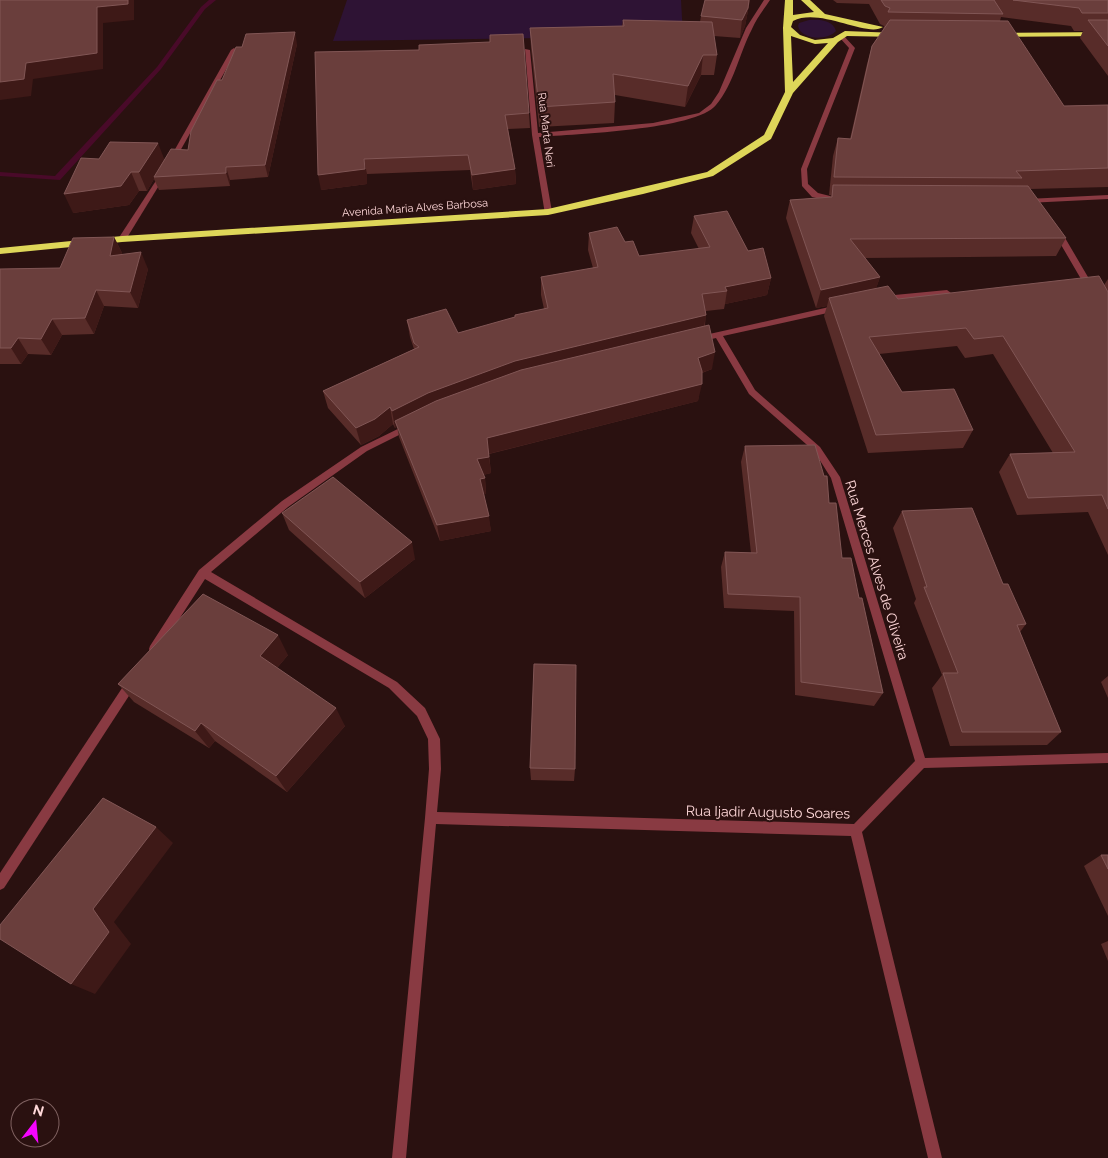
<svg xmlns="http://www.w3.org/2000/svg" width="1108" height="1158" font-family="Raleway,sans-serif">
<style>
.green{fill:#2e1334}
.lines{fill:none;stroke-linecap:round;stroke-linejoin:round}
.stream{fill:#490a29;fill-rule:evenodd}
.minor{fill:#893a42;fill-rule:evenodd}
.trunk{fill:#ded659;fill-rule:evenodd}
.wall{fill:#582c29}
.shaded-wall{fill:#3e1917}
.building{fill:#6a3e3c;stroke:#815655}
.labels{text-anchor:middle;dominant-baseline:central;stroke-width:4;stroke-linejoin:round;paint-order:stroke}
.far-street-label{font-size:11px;fill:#ffd8d9;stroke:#2a1110}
.street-label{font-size:14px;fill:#ffd8d9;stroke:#2a1110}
</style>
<rect width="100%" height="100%" fill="#2a1110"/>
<!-- green -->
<g class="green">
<polygon points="347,0 681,0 683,36 333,41"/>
<path d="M809 20C819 19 833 20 836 31 827 41 801 40 798 26L799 23Z"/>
</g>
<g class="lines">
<!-- stream -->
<polygon class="stream" points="209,0 216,0 205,9 161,69 60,180 0,176 0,172 55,176 157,67 201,7"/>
<!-- minor -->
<g class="minor">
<path d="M764 0H770C764 9 756 19 752 29 739 54 734 84 716 105 696 130 574 134 539 137L552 212 545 214 532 135 525 49 530 50 538 133 653 123 699 113 711 104 719 92 746 28Z"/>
<polygon points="840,36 844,36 855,48 807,169 808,184 818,193 838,198 839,200 835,202 812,197 802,186 801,169 849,48 840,38"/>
<polygon points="234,48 237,50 175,160 170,161 169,160 231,50"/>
<polygon points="161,173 166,174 125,241 119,241 118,239"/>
<polygon points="1108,195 1108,199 1027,203 1023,201 1027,199"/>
<polygon points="1054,229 1060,229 1061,231 1095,289 1094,291 1088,291 1053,231"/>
<polygon points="947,290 951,293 950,295 884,302 880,299 884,296"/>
<polygon points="838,305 842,308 841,310 723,336 755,390 820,447 840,477 925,758 1108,753 1108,763 924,768 862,832 942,1158 928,1158 851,836 436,824 406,1158 392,1158 425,818 429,769 428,739 417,716 389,688 205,579 158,652 154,654 150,652 149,649 150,646 199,570 282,501 361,447 408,424 412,427 411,429 367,451 288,507 211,572 397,682 425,708 440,739 441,769 437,812 854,824 915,761 831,478 814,451 749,394 716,338 699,342 695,339 696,337"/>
<polygon points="132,677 136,679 137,682 136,685 4,888 0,890 0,873 128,679"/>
</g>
<!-- trunk -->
<g class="trunk">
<path d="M785 0H793V15L814 12 801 0H810L825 14 883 27C867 38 820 7 793 21L791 27 800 35 815 40 833 38 845 31 897 33 901 35 897 37 847 36 838 42 793 93 771 139 713 176 643 194 548 215 122 242 0 254V248L122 236 548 209 707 172 764 135 785 92 783 28ZM791 36 815 44 828 43 793 82Z"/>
<polygon points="1108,32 1108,36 999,37 995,35 999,33"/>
</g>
</g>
<!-- wall -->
<g class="wall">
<polygon points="750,0 745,26 740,38 714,36 717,55 714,75 701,75 685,107 615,95 615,102 614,123 539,127 531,48 530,28 622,26 623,20 700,22 701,16"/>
<polygon points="833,0 1108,0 1108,76 1080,38 1083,31 1074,31 1071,26 1001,17 1000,21 1064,106 1108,105 1108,187 1030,189 1066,238 1056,256 865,258 880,277 876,288 898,299 1104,285 1108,279 1108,555 1088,512 1017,515 999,472 1010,454 1053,453 993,354 965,358 957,346 879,354 902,392 973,430 963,448 868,453 824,316 827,306 816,308 786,218 790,200 830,197 831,195 829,195 833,156 838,138 850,139 867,64 872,46 883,30 884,26 880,24 869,4 837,3"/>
<polygon points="297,44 268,177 230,180 230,186 159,190 154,179 147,191 139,191 129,205 73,213 99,159 165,160 188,150 222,80"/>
<polygon points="419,50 529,113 530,128 508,129 515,169 516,184 473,190 470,170 367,174 367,184 321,190"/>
<polygon points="694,216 748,251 771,278 767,295 725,304 724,309 706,311 705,325 712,369 702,373 698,401 489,454 491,473 483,475 485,478 486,494 484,494 491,531 440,541 399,437 397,427 395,428 393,424 379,436 361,445 328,408 323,391 414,349 410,337 407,320 458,333 544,309 541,295 541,277 593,268 588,250 589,233 625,242 639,256 699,249 691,233"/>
<polygon points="114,237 122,253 122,254 148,269 138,308 104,306 94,334 62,335 51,355 28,354 21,364 0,364 0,269 60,268"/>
<polygon points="745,446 829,503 842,558 859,598 883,693 874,706 795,695 794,611 724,608 721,567 725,552 751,553 741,462"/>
<polygon points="902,511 1003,584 1026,624 1020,632 1061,732 1047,745 950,746 932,688 942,675 914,603 916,599 893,528"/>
<polygon points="282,513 415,559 365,598 289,530"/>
<polygon points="288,655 277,668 345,726 287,792 215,741 209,748 134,702 118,684"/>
<polygon points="1108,676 1108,698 1101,682"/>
<polygon points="530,768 575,769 574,781 531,780"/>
<polygon points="1101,855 1108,855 1108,916 1084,866"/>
<polygon points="1108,941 1108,961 1101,944"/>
</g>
<!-- shaded-wall -->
<g class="shaded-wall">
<polygon points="128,0 134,0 134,20 103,23 103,69 33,79 31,96 0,100 0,82 97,7"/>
<polygon points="750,0 745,26 740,38 742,20"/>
<polygon points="295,32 297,44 268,177 265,165"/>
<polygon points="703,55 701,75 685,107 688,86"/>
<polygon points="158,143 165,161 154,177 154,179 147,191 139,172"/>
<polygon points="364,159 367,174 367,184 321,190 318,175"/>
<polygon points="226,167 230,180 230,186 226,173"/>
<polygon points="515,169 516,184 473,190 472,175"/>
<polygon points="131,172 139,191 129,205 73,213 64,194"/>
<polygon points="114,237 122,253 118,272 110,256"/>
<polygon points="141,252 148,269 138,308 130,292"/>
<polygon points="880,277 874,295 829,298 827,306 816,308 821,290"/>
<polygon points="771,278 767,295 725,304 727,291 725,287"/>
<polygon points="96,290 104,306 94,334 85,318"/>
<polygon points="706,315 703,333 395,421 397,427 395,428 392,411 428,393 515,361"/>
<polygon points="52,319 62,335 51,355 41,339"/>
<polygon points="18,338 28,354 21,364 11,348"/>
<polygon points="715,352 712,369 695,375 698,358"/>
<polygon points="702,384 698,401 488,454 487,438"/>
<polygon points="390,407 393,424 379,436 361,445 356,428"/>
<polygon points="489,457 491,473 479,476 477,459"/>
<polygon points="485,478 486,494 481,495 480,479"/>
<polygon points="489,516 491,531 440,541 437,525"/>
<polygon points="412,542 415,559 365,598 360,582"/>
<polygon points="278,635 288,655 271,675 260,656"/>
<polygon points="336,708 345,726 287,792 276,776"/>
<polygon points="201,723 215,741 209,748 195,731"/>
<polygon points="156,827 173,843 114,922 131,944 95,994 71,984 93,909"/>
</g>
<!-- building -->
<g class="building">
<polygon points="0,0 128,0 128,4 97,7 97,53 26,63 24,79 0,82"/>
<polygon points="705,0 749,0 748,8 742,20 701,16"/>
<polygon points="881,0 994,0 1003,14 888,12 890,8 885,6"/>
<polygon points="1013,0 1108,0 1108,13 1082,13 1079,8"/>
<polygon points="623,20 712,22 717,55 703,55 688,86 613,74 615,102 539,107 530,28 624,26"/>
<polygon points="890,20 1008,21 1064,106 1108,105 1108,168 1016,171 1022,178 834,177 838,138 851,139 872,46"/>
<polygon points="1088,20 1108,20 1108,46"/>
<polygon points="295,32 265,165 226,167 226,173 154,177 171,149 188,150 191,131 217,80 222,80 236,47 242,47 246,34"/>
<polygon points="523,34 529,113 505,115 515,169 472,175 468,155 364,159 365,169 318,175 315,52 419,50 419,45 490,42 490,35"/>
<polygon points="110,142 158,143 139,172 131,172 121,186 64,194 81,158 99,159"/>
<polygon points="833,185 1028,186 1066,238 850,239 880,277 821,290 790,200 832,197"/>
<polygon points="727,211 748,251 763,248 771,278 725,287 727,291 702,294 706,315 515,361 428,393 392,411 390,407 375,419 356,428 323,391 419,347 414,343 407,320 446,309 458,333 515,317 515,315 548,308 541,277 598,267 589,233 617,227 625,242 633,241 639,256 710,247 694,216"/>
<polygon points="114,237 110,256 141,252 130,292 96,290 85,318 52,319 41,339 18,338 11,348 0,348 0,269 60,268 73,238"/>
<polygon points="1099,276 1108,292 1108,509 1102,495 1028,498 1010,454 1075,452 1003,336 974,339 966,328 869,337 902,392 954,389 973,430 876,435 829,298 888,286 898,299"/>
<polygon points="709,325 715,352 698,358 702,371 702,384 487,438 489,457 477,459 485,478 480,479 489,516 437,525 395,421 436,401 521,370"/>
<polygon points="815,445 824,476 827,476 829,503 836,503 842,558 851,558 859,598 862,598 883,693 801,682 800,597 728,594 725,552 757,553 745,446"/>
<polygon points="333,477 412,542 360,582 282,513"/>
<polygon points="972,508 1003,584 1008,584 1026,624 1017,625 1061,732 962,732 943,673 958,673 924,587 927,587 902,511"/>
<polygon points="203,594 278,635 260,656 336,708 276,776 201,723 195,731 118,684"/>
<polygon points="534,664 576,665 575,769 530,768"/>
<polygon points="103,798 156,827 93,909 109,932 71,984 0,939 0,925"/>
<polygon points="1101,855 1108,855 1108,869"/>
</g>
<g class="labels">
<!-- far-street labels -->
<g class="far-street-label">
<text transform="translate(546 130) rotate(83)">Rua Marta Neri</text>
<text transform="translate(415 208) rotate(-4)">Avenida Maria Alves Barbosa</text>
</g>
<!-- street labels -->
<g class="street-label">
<text transform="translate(877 570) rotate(73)">Rua Merces Alves de Oliveira</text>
<text transform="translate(768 812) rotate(1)">Rua Ijadir Augusto Soares</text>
</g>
</g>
<!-- north arrow -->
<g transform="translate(35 1123) rotate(16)"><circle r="24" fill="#2a1110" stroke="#7f6160"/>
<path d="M0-4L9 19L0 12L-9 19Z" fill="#f604ff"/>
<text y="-8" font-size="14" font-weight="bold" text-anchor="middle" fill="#ffd8d9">N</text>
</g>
</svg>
